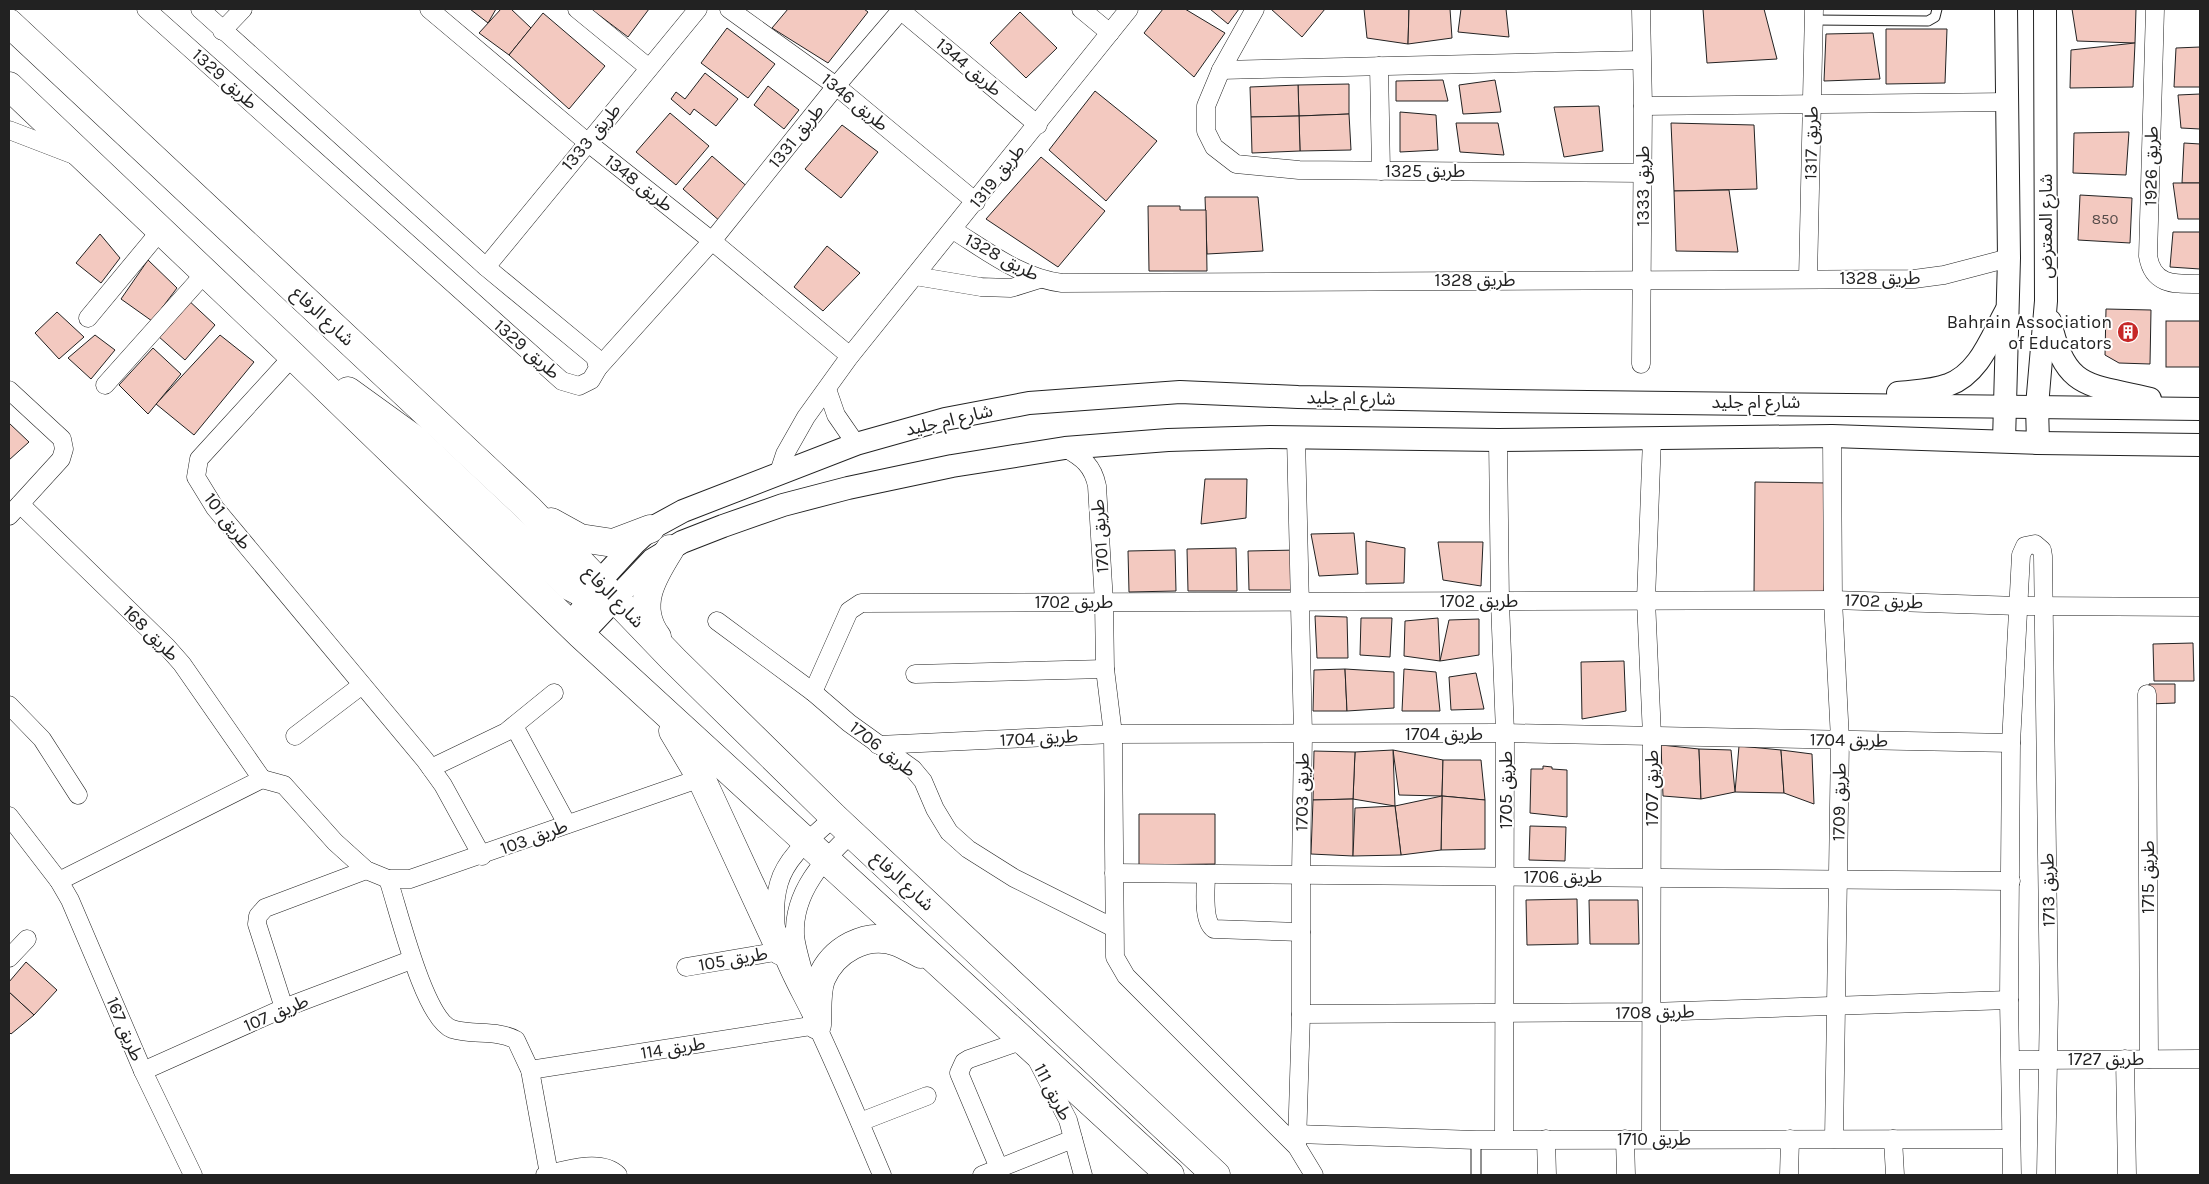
<svg xmlns="http://www.w3.org/2000/svg" width="2209" height="1184" font-family="Karla,'Noto Sans Arabic',sans-serif">
<style>
.building{fill:#f3c9c0;stroke:#222}
.lines{fill:none;stroke-linecap:round;stroke-linejoin:round}
.service-casing{stroke:#222;stroke-width:11}
.minor-casing{stroke:#222;stroke-width:19}
.tertiary-casing{stroke:#222;stroke-width:24}
.primary-casing{stroke:#222;stroke-width:29}
.service{stroke:#fff;stroke-width:9}
.minor{stroke:#fff;stroke-width:18}
.tertiary{stroke:#fff;stroke-width:22}
.primary{stroke:#fff;stroke-width:28}
.labels{text-anchor:middle;dominant-baseline:central;stroke-width:4;stroke-linejoin:round;paint-order:stroke}
.number-label{font-size:15px;fill:#564c4a}
.street-label{font-size:18px;fill:#222;stroke:#fff}
.poi-label{font-size:18px;fill:#222;stroke:#fff;text-anchor:end}
</style>
<rect width="100%" height="100%" fill="#fff"/>
<!-- building -->
<g class="building">
<polygon points="470,9 496,9 488,23"/>
<polygon points="501,9 511,9 531,28 509,55 479,33"/>
<polygon points="591,9 649,9 628,37"/>
<polygon points="788,9 864,9 868,12 828,63 772,28"/>
<polygon points="1163,9 1185,9 1225,33 1194,77 1144,33"/>
<polygon points="1210,9 1239,9 1228,24"/>
<polygon points="1271,9 1325,9 1302,37"/>
<polygon points="1364,9 1409,9 1408,44 1367,38"/>
<polygon points="1409,9 1450,9 1452,38 1408,44"/>
<polygon points="1461,9 1506,9 1509,37 1458,32"/>
<polygon points="1703,9 1764,9 1777,59 1707,63"/>
<polygon points="2072,9 2136,9 2135,43 2077,41"/>
<polygon points="1020,12 1057,48 1026,78 990,43"/>
<polygon points="543,13 605,66 569,109 509,55"/>
<polygon points="727,28 775,64 748,98 701,63"/>
<polygon points="1886,29 1947,29 1945,83 1886,84"/>
<polygon points="1873,33 1880,79 1824,81 1826,34"/>
<polygon points="2135,43 2133,87 2070,88 2071,50"/>
<polygon points="2200,47 2200,87 2174,87 2176,48"/>
<polygon points="705,73 738,99 716,126 694,109 690,115 671,99 676,92 685,99"/>
<polygon points="1443,80 1448,101 1396,101 1396,81"/>
<polygon points="1495,80 1501,112 1463,114 1459,85"/>
<polygon points="1349,84 1349,114 1299,116 1298,85"/>
<polygon points="1298,85 1299,116 1251,117 1250,87"/>
<polygon points="768,86 799,110 784,129 754,105"/>
<polygon points="1095,91 1157,141 1106,201 1049,150"/>
<polygon points="2200,94 2200,129 2181,128 2178,95"/>
<polygon points="1599,106 1603,151 1564,157 1554,107"/>
<polygon points="1400,112 1436,115 1438,150 1400,152"/>
<polygon points="670,113 709,146 676,185 636,152"/>
<polygon points="1349,114 1351,150 1300,151 1299,116"/>
<polygon points="1299,116 1300,151 1252,153 1251,117"/>
<polygon points="1456,123 1498,123 1504,155 1460,152"/>
<polygon points="1671,123 1754,125 1757,189 1674,191"/>
<polygon points="842,125 878,152 841,198 805,169"/>
<polygon points="2129,132 2126,175 2073,173 2074,133"/>
<polygon points="2184,143 2200,144 2200,183 2182,183"/>
<polygon points="712,156 750,189 721,222 683,189"/>
<polygon points="1041,157 1105,211 1058,267 986,219"/>
<polygon points="2173,183 2200,183 2200,219 2178,219"/>
<polygon points="1729,190 1738,252 1676,251 1674,191"/>
<polygon points="2080,195 2132,198 2130,243 2078,240"/>
<polygon points="1205,197 1258,197 1263,251 1207,254"/>
<polygon points="1148,206 1180,206 1180,210 1206,210 1207,271 1149,271"/>
<polygon points="2173,232 2200,232 2200,269 2170,267"/>
<polygon points="100,234 120,258 101,283 76,263"/>
<polygon points="827,246 860,273 823,311 794,287"/>
<polygon points="148,260 177,288 152,321 121,299"/>
<polygon points="186,298 215,325 185,360 158,336"/>
<polygon points="2106,309 2151,310 2150,364 2119,363 2105,355"/>
<polygon points="57,312 84,337 59,359 35,333"/>
<rect x="2166" y="321" width="34" height="46"/>
<polygon points="95,335 115,350 91,379 68,358"/>
<polygon points="220,335 254,362 194,435 156,404"/>
<polygon points="153,348 181,374 148,414 119,385"/>
<polygon points="9,423 29,442 9,460"/>
<polygon points="1205,479 1247,479 1246,518 1201,524"/>
<polygon points="1755,482 1829,483 1824,593 1754,592"/>
<polygon points="1354,533 1358,574 1319,576 1311,534"/>
<polygon points="1366,541 1405,548 1404,583 1366,584"/>
<polygon points="1438,542 1483,542 1481,586 1443,580"/>
<polygon points="1236,548 1237,591 1188,591 1187,549"/>
<polygon points="1175,550 1176,591 1129,592 1128,551"/>
<polygon points="1298,550 1298,590 1249,590 1248,551"/>
<polygon points="1315,616 1347,617 1348,658 1317,658"/>
<polygon points="1361,618 1392,618 1390,657 1360,655"/>
<polygon points="1438,618 1440,661 1404,656 1405,621"/>
<polygon points="1479,619 1479,655 1440,661 1449,620"/>
<polygon points="2193,643 2194,681 2154,681 2153,644"/>
<polygon points="1624,661 1626,711 1582,719 1581,662"/>
<polygon points="1345,669 1347,711 1313,711 1314,670"/>
<polygon points="1345,669 1394,672 1394,708 1347,711"/>
<polygon points="1404,669 1436,672 1440,711 1402,711"/>
<polygon points="1476,673 1484,709 1451,710 1449,677"/>
<polygon points="2149,684 2175,684 2175,703 2149,704"/>
<polygon points="1661,745 1699,749 1701,799 1663,796"/>
<polygon points="1739,746 1781,750 1784,793 1735,792"/>
<polygon points="1699,749 1731,750 1735,792 1701,799"/>
<polygon points="1393,750 1443,760 1442,796 1399,795"/>
<polygon points="1393,750 1395,806 1353,799 1355,752"/>
<polygon points="1781,750 1812,754 1814,804 1784,793"/>
<polygon points="1314,751 1355,752 1353,799 1313,800"/>
<polygon points="1443,760 1481,760 1485,800 1442,796"/>
<polygon points="1543,766 1552,767 1552,769 1567,770 1567,817 1530,813 1531,769 1543,769"/>
<polygon points="1442,796 1485,800 1485,849 1441,850"/>
<polygon points="1442,796 1441,850 1401,855 1395,806"/>
<polygon points="1353,799 1353,856 1311,854 1313,800"/>
<polygon points="1395,806 1401,855 1353,856 1355,808"/>
<polygon points="1139,814 1215,814 1215,864 1139,865"/>
<polygon points="1530,826 1566,827 1565,861 1529,860"/>
<polygon points="1577,899 1578,944 1527,945 1526,900"/>
<polygon points="1589,900 1638,900 1639,944 1590,944"/>
<polygon points="26,962 57,990 34,1015 9,992 9,982"/>
<polygon points="9,992 34,1015 11,1034 9,1032"/>
</g>
<g class="lines">
<!-- service casing -->
<g class="service-casing">
<g id="service">
<polyline points="1814,20 1928,21 1935,17 1937,9"/>
<polyline points="1476,1140 1476,1175"/>
</g>
</g>
<!-- minor casing -->
<g class="minor-casing">
<g id="minor">
<polyline points="146,9 562,381 579,386 591,380 598,368 595,357 486,267 200,9"/>
<polyline points="429,9 587,142 712,241 850,356"/>
<polyline points="577,9 649,68"/>
<polyline points="729,9 836,86 976,202"/>
<polyline points="899,9 1038,125"/>
<polyline points="1081,9 1110,33"/>
<polyline points="1255,9 1221,70 1206,106 1206,131 1214,147 1236,164 1299,170 1643,173"/>
<polyline points="1641,9 1643,106 1641,364"/>
<path d="M2155 9 2148 256C2153 286 2175 284 2200 284"/>
<polyline points="222,31 243,9"/>
<polyline points="1379,66 1381,171"/>
<polyline points="1221,70 1641,60"/>
<polyline points="1643,106 2008,102"/>
<polyline points="9,130 74,155"/>
<path d="M953 230C987 251 1021 278 1062 283L1914 279 1944 275 2009 258"/>
<polyline points="486,267 698,9"/>
<polyline points="915,276 981,287 1011,288 1040,279"/>
<polyline points="1808,278 1814,9"/>
<polyline points="88,318 161,230"/>
<polyline points="293,356 199,459 196,477 215,508 425,760 443,785 482,856"/>
<polyline points="598,368 712,241 836,86 902,9"/>
<polyline points="105,385 206,272"/>
<polyline points="827,389 836,415 856,444"/>
<polyline points="9,390 62,439 64,449 61,459 9,516"/>
<polyline points="1832,436 1833,600 1840,740 1834,1139"/>
<polyline points="1296,437 1303,734 1301,875 1301,1014 1297,1144"/>
<polyline points="1498,440 1500,602 1505,733 1504,1139"/>
<path d="M1065 448C1083 458 1093 466 1097 486L1104 602 1105 669 1113 734 1115 957 1126 976 1297 1147 1314 1175"/>
<polyline points="778,475 785,454 806,417 850,356 1129,9"/>
<polyline points="20,504 167,647 182,664 262,779"/>
<polyline points="717,621 813,692 849,723 913,769 923,781 935,809 949,832 968,849 1014,878 1114,928"/>
<polyline points="915,674 1105,669"/>
<polyline points="813,692 849,611 861,603 1833,600 2019,606 2200,607"/>
<polyline points="2147,694 2149,1059"/>
<polyline points="9,705 42,739 78,795"/>
<polyline points="514,726 567,824"/>
<polyline points="295,736 362,685"/>
<polyline points="878,745 1113,734 1505,733 2011,743"/>
<polyline points="431,768 506,732 554,693"/>
<polyline points="262,779 284,785 335,842 366,870 388,879 410,879 701,778"/>
<polyline points="9,816 59,881 70,900 143,1071 193,1175"/>
<path d="M834 817C814 836 787 855 779 883 773 904 774 930 781 950 790 976 806 1001 817 1026 840 1075 861 1125 882 1175"/>
<polyline points="1114,873 2011,881"/>
<path d="M1206 874C1206 888 1202 921 1214 929L1301 932"/>
<path d="M388 879C398 908 424 1019 452 1029 473 1036 496 1029 516 1040L530 1070 549 1174"/>
<polyline points="59,881 262,779"/>
<polyline points="9,958 27,939"/>
<polyline points="686,967 781,951"/>
<path d="M810 995C806 979 796 950 795 935 793 892 823 860 852 833"/>
<polyline points="284,1008 257,924 258,916 265,908 366,870"/>
<polyline points="1301,1014 1650,1012 2009,1000"/>
<polyline points="2125,1059 2127,1175"/>
<polyline points="1037,1060 1068,1120 1083,1175"/>
<polyline points="2011,1060 2200,1059"/>
<polyline points="530,1070 817,1025"/>
<polyline points="143,1071 284,1008 411,960"/>
<polyline points="860,1122 927,1096"/>
<polyline points="1296,1134 1476,1140 2011,1139"/>
<polyline points="1546,1139 1547,1175"/>
<polyline points="1625,1139 1626,1175"/>
<polyline points="1651,1139 1652,736 1646,600 1652,438"/>
<polyline points="1893,1139 1895,1175"/>
<polyline points="999,1168 959,1073 964,1062 969,1059 1024,1040"/>
<path d="M545 1175C565 1170 601 1158 618 1175"/>
<polyline points="982,1175 1073,1139"/>
<polyline points="1789,1175 1790,1139"/>
<polyline points="2012,1175 2009,1000 2011,743 2021,555 2025,546 2035,544 2042,550 2043,556 2049,1002 2046,1175"/>
</g>
</g>
<!-- tertiary casing -->
<g class="tertiary-casing">
<g id="tertiary">
<path d="M2050 321C2065 392 2091 384 2150 399"/>
<path d="M1898 393C1914 391 1933 391 1948 385 1979 374 1991 338 2006 311"/>
<polyline points="2004,441 2009,258 2006,9"/>
<polyline points="2038,443 2037,406 2046,301 2045,9"/>
<polyline points="571,626 599,582 634,544 650,529 683,511 856,444 945,419 1029,403 1180,392 1298,397 1505,401 2200,409"/>
<polyline points="581,635 652,560 682,542 723,526 783,505 848,488 952,466 1065,448 1168,440 1270,437 1498,440 1832,436 2038,443 2200,445"/>
</g>
</g>
<!-- primary casing -->
<g class="primary-casing">
<g id="primary">
<polyline points="9,23 529,509 673,659 834,817 1216,1175"/>
<polyline points="9,86 293,356 581,635 1170,1175"/>
<polyline points="348,391 413,438 571,587 588,596 614,598"/>
<polyline points="551,522 580,538 613,543 650,529"/>
<path d="M657 637C634 606 653 576 670 549"/>
<polyline points="673,731 701,778 781,951"/>
<path d="M817 1025C818 1010 816 993 821 979 833 950 866 931 897 942 905 945 913 950 921 954"/>
</g>
</g>
<!-- service -->
<use href="#service" class="service"/>
<!-- minor -->
<use href="#minor" class="minor"/>
<!-- tertiary -->
<use href="#tertiary" class="tertiary"/>
<!-- primary -->
<use href="#primary" class="primary"/>
</g>
<!-- icons -->
<defs>
<g id="building-disc" transform="scale(1.125)"><circle r="9.5" fill="#c62828" stroke="#fff"/><path d="M-4-6H4V6H1V3H-1V6H-4ZM-2.5-4.3h1.7v1.8h-1.7ZM.8-4.3h1.7v1.8H.8ZM-2.5-1h1.7V.8h-1.7ZM.8-1h1.7V.8H.8Z" fill="#fff"/></g>
</defs>
<g fill-rule="evenodd">
<use href="#building-disc" x="2128" y="332"/>
</g>
<g class="labels">
<!-- number labels -->
<g class="number-label">
<text x="2105" y="219">850</text>
</g>
<!-- street labels -->
<g class="street-label">
<text transform="translate(969 67) rotate(40)">طريق 1344</text>
<text transform="translate(225 79) rotate(42)">طريق 1329</text>
<text transform="translate(855 102) rotate(39)">طريق 1346</text>
<text transform="translate(796 136) rotate(-51)">طريق 1331</text>
<text transform="translate(591 137) rotate(-50)">طريق 1333</text>
<text transform="translate(1811 143) rotate(-89)">طريق 1317</text>
<text transform="translate(2151 166) rotate(-89)">طريق 1926</text>
<text x="1425" y="171">طريق 1325</text>
<text transform="translate(997 176) rotate(-51)">طريق 1319</text>
<text transform="translate(639 183) rotate(38)">طريق 1348</text>
<text transform="translate(1643 186) rotate(-90)">طريق 1333</text>
<text transform="translate(2046 226) rotate(-90)">شارع المعترض</text>
<text transform="translate(1002 257) rotate(28)">طريق 1328</text>
<text x="1880" y="278">طريق 1328</text>
<text x="1475" y="280">طريق 1328</text>
<text transform="translate(323 316) rotate(43)">شارع الرفاع</text>
<text transform="translate(527 349) rotate(41)">طريق 1329</text>
<text transform="translate(1351 398) rotate(1)">شارع ام جليد</text>
<text x="1756" y="402">شارع ام جليد</text>
<text transform="translate(949 420) rotate(-13)">شارع ام جليد</text>
<text transform="translate(228 521) rotate(53)">طريق 101</text>
<text transform="translate(1100 536) rotate(-94)">طريق 1701</text>
<text transform="translate(614 597) rotate(46)">شارع الرفاع</text>
<text x="1479" y="601">طريق 1702</text>
<text transform="translate(1884 601) rotate(2)">طريق 1702</text>
<text x="1074" y="602">طريق 1702</text>
<text transform="translate(151 633) rotate(45)">طريق 168</text>
<text x="1444" y="734">طريق 1704</text>
<text transform="translate(1039 738) rotate(-3)">طريق 1704</text>
<text transform="translate(1849 740) rotate(1)">طريق 1704</text>
<text transform="translate(883 749) rotate(38)">طريق 1706</text>
<text transform="translate(1652 788) rotate(-90)">طريق 1707</text>
<text transform="translate(1506 790) rotate(-90)">طريق 1705</text>
<text transform="translate(1302 792) rotate(-89)">طريق 1703</text>
<text transform="translate(1839 802) rotate(-89)">طريق 1709</text>
<text transform="translate(534 837) rotate(-20)">طريق 103</text>
<text x="1563" y="877">طريق 1706</text>
<text transform="translate(2148 877) rotate(-90)">طريق 1715</text>
<text transform="translate(903 881) rotate(43)">شارع الرفاع</text>
<text transform="translate(2048 890) rotate(-91)">طريق 1713</text>
<text transform="translate(733 959) rotate(-10)">طريق 105</text>
<text transform="translate(1655 1012) rotate(-1)">طريق 1708</text>
<text transform="translate(276 1013) rotate(-23)">طريق 107</text>
<text transform="translate(125 1029) rotate(67)">طريق 167</text>
<text transform="translate(673 1048) rotate(-9)">طريق 114</text>
<text x="2106" y="1059">طريق 1727</text>
<text transform="translate(1053 1092) rotate(63)">طريق 111</text>
<text x="1654" y="1139">طريق 1710</text>
</g>
<!-- poi labels -->
<g class="poi-label">
<text x="2112" y="322">Bahrain Association<tspan x="2112" dy="21">of Educators</tspan></text>
</g>
</g>
<!-- border -->
<rect width="2209" height="1184" fill="none" stroke="#222222" stroke-width="20"/>
</svg>
